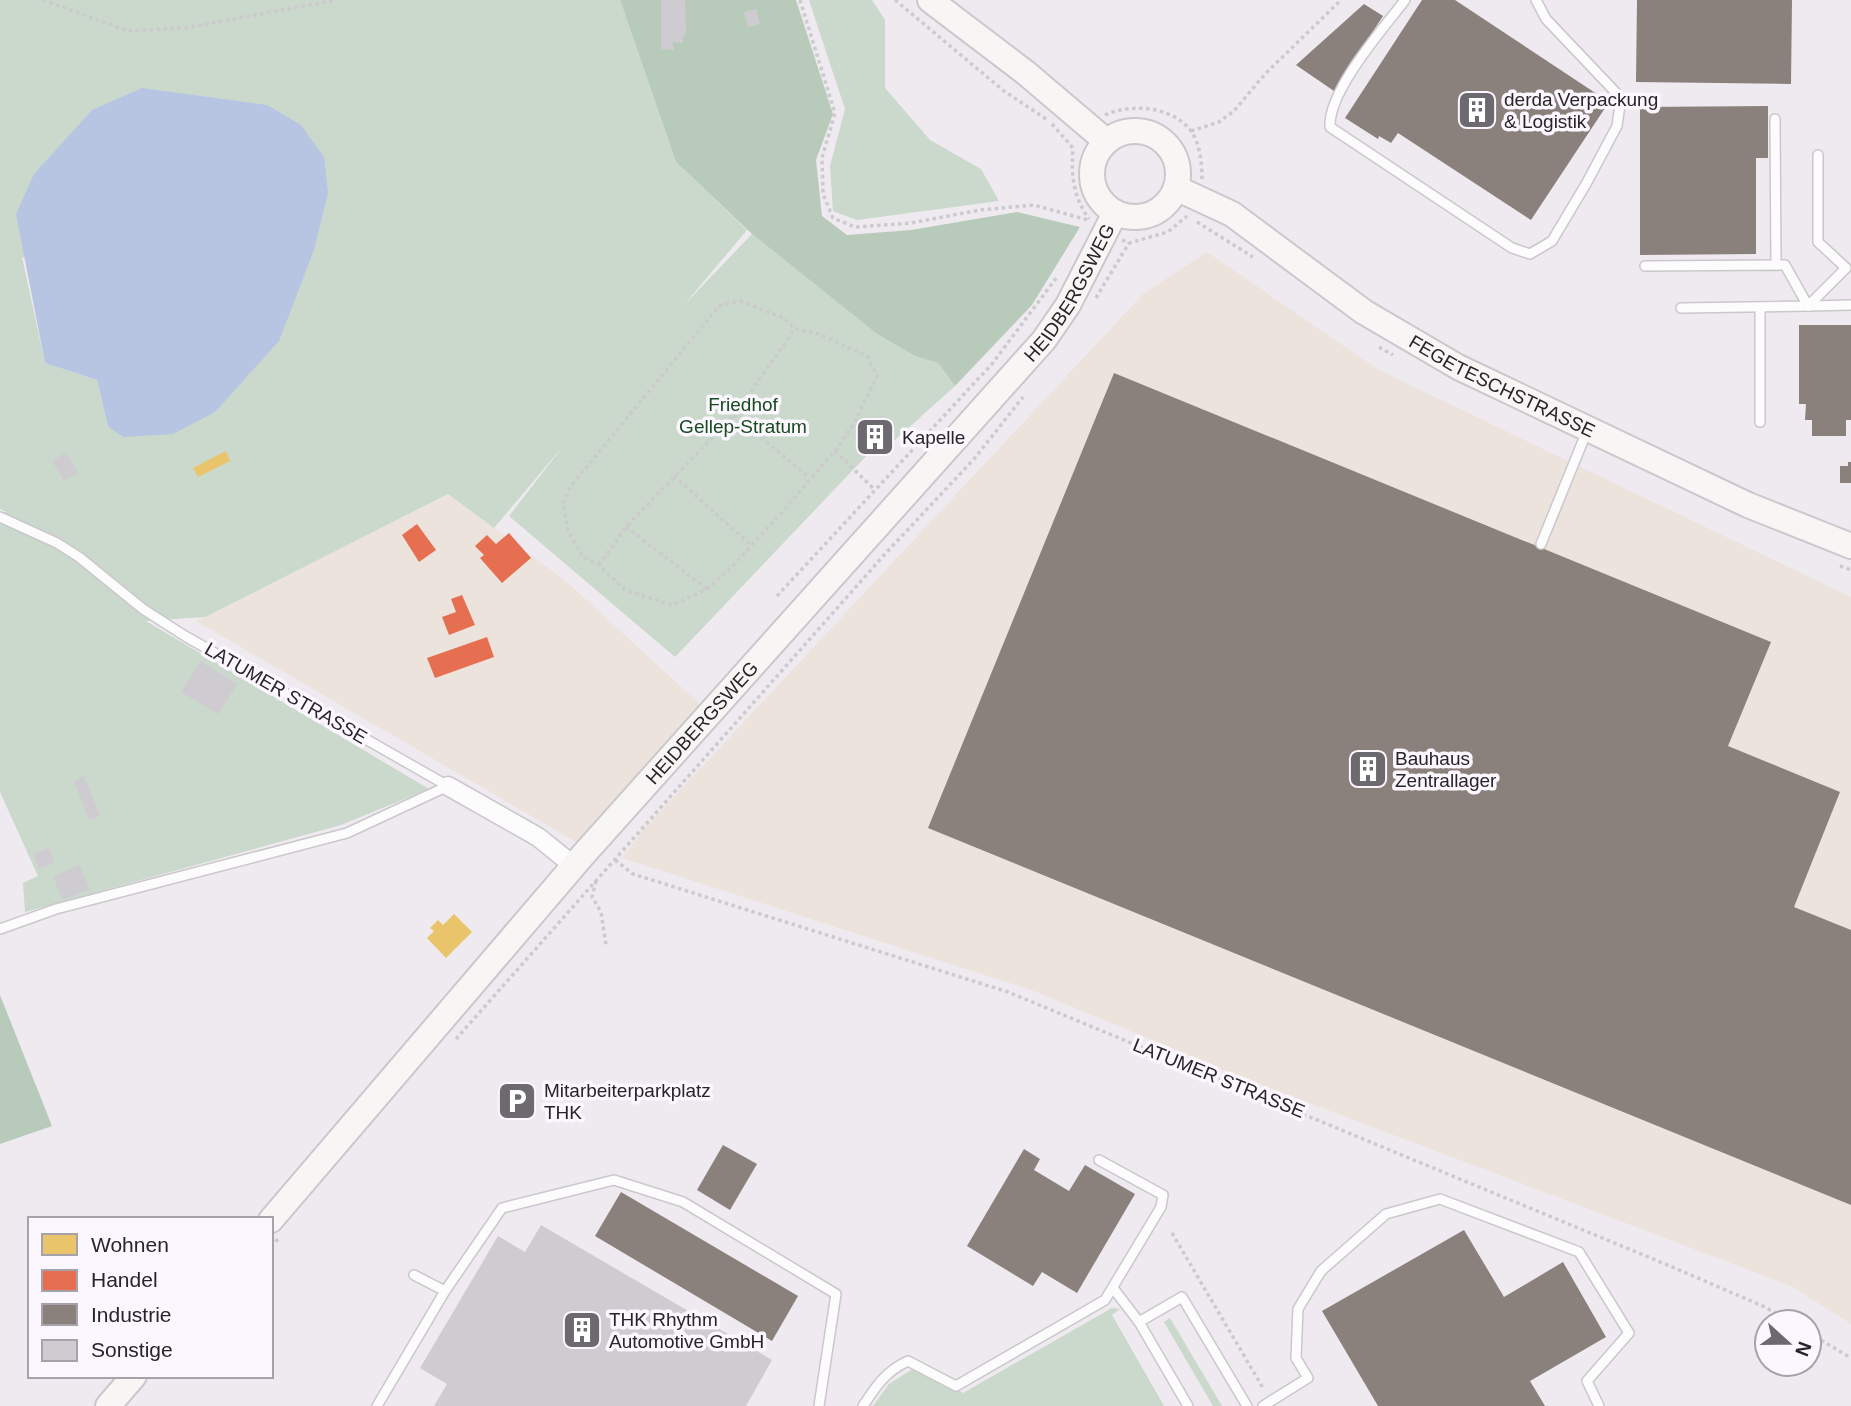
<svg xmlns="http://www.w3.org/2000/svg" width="1851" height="1406" font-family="Helvetica,sans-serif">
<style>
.commercial{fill:#ece4dc}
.green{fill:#cad9cc;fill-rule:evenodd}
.forest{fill:#b8caba}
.water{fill:#b7c5e3}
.homes{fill:#e9c46a}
.shops{fill:#e76f51}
.industry{fill:#8a817c}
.building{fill:#cfccd1}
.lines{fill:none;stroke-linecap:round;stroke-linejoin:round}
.lane-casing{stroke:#cbc7cc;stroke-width:12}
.street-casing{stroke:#cbc7cc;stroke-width:21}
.secondary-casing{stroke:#cbc7cc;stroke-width:28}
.path{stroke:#cccacd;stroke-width:3.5;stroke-dasharray:3.5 3.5;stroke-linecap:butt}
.lane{stroke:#fcfcfd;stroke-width:9}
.street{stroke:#fcfcfd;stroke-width:18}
.secondary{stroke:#f8f6f5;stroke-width:24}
.labels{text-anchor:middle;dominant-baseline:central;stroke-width:7;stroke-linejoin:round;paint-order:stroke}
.poi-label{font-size:19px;fill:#282529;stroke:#fcf6fe;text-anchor:start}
.street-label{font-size:19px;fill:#282529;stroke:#fcf6fe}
.park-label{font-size:19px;fill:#154b1d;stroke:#fcf6fe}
</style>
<rect width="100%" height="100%" fill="#eeeaf0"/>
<!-- commercial -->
<g class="commercial">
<polygon points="1207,252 1379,370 1851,597 1851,1324 1791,1286 1238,1076 1034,991 622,858 644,829 1143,294"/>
<polygon points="448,494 566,581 701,705 576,842 196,621"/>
</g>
<!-- green -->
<g class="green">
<path d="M0 0H620L676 162 747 230 684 305 752 234 877 334 915 356 938 363 955 386 886 448 892 432 878 419 864 425 859 442 870 452 675 657 509 516 564 445 494 528 448 494 205 617 146 621 429 789 341 825 25 912 23 883 38 876 0 792V517L6 512 0 509ZM22 257 240 382 215 412 108 428 97 380 45 363Z"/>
<polygon points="809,0 872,0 885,20 885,88 930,140 981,169 999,201 857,220 833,211 830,166 845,109"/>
<polygon points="1112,1308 1120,1309 1112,1315 1164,1406 873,1406 889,1384 914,1368 963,1393"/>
<polygon points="1170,1318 1222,1406 1213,1406 1164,1322"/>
</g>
<!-- forest -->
<g class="forest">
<polygon points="620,0 796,0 833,114 816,160 822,216 847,235 911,230 1017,212 1080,227 1032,305 955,386 938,363 915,356 877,334 752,234 676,162"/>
<polygon points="0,995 52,1126 0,1144"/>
</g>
<!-- water -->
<polygon class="water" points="142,88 267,105 301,125 324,157 328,193 314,250 279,341 215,412 173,434 124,437 108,427 97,380 45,363 16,214 34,174 92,110"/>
<!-- homes -->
<g class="homes">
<polygon points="226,451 230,461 198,477 193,468"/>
<polygon points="454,914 472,932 446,958 427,938 434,931 430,928 438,920 443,925"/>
</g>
<!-- shops -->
<g class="shops">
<polygon points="417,524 436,550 419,562 402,535"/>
<polygon points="509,533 531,558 502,583 480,558 484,555 475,546 487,535 496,544"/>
<polygon points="462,595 475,625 449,635 442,617 456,612 451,599"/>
<polygon points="487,637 494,657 435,678 427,658"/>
</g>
<!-- industry -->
<g class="industry">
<polygon points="1422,0 1455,0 1609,102 1531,220 1398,133 1391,143 1379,136 1378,139 1345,118"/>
<polygon points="1637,0 1792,0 1791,84 1636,82"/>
<polygon points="1364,4 1383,16 1334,91 1296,65"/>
<polygon points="1768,106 1768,158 1756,158 1756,254 1640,255 1640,107"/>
<polygon points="1799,325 1851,325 1851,420 1846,420 1846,436 1812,436 1812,420 1805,420 1806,404 1799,404"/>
<polygon points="1114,373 1771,642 1728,746 1840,792 1794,907 1851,930 1851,1205 928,828"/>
<polygon points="1848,462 1851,462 1851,483 1840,483 1840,466 1848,466"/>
<polygon points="723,1145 757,1164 730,1210 697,1190"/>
<polygon points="1024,1149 1040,1159 1034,1170 1069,1191 1085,1165 1135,1194 1077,1293 1042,1272 1033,1286 967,1246"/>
<polygon points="621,1192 798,1296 772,1341 595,1236"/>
<polygon points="1464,1230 1504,1297 1563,1262 1606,1337 1530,1381 1545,1406 1378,1406 1322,1311"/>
</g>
<!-- building -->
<g class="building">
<polygon points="661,0 685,0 686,35 683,35 683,43 672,42 674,50 661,49"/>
<polygon points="756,9 760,24 748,27 744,12"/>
<polygon points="878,419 892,432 886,448 870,452 859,442 864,425"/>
<polygon points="66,452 78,473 64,481 52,461"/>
<polygon points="200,661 237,684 218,714 181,692"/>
<polygon points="84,776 100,816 89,820 74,781"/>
<polygon points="49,848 54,863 39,869 33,854"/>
<polygon points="80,865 90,890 62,900 53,876"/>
<polygon points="541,1225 772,1360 746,1406 434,1406 447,1384 420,1368 498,1236 525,1252"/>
</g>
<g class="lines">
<!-- lane casing -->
<g class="lane-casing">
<g id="lane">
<path d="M1405 0C1383 29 1328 91 1330 127L1512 248 1530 254 1552 241 1586 184 1617 126 1621 98 1546 19 1536 0"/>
<polyline points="1775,119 1776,265"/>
<polyline points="1645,266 1785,265 1808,306 1681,308"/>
<polyline points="1808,306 1846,268 1818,242 1818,155"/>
<polyline points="1808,306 1851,305"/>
<polyline points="1760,422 1760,307"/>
<polyline points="0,517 57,543 79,557 143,609 185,636 448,786"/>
<polyline points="1541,544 1587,431"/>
<polyline points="0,929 56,909 347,833 448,786"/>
<polyline points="414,1275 445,1291"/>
<polyline points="1113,1288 1139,1322 1188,1406"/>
<polyline points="1139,1322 1182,1297 1247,1406"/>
<polyline points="377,1406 445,1291 502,1208 614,1180 683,1202 836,1294 819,1406"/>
<path d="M863 1406C876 1386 886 1371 908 1361L956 1386 1105 1300 1161 1207 1163 1195 1099 1160"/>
<polyline points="1263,1406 1308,1378 1296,1358 1298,1309 1321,1271 1386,1214 1440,1199 1579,1252 1629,1333 1587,1381 1599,1406"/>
</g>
</g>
<!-- street casing -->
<g class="street-casing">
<polyline id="street" points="448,786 538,837 574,866"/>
</g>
<!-- secondary casing -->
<g class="secondary-casing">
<g id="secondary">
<polyline points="930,0 1026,73 1106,141"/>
<circle cx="1135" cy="174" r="43"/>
<path id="s1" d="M1176 188 1232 214 1364 312 1458 367 1748 505 1851 546"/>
<path id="s2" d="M271 1220 583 855 1044 340 1068 305 1115 213"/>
<polyline points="108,1406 134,1376"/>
</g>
</g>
<!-- path -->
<g class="path">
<polyline points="43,0 128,31 185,28 336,0"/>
<polyline points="800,0 835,113 822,158 823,194 833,218 855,227 911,223 980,210 1034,205 1088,220"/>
<polyline points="895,0 1004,91 1046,119"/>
<path d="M1105 115C1131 103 1172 106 1191 131 1200 143 1202 164 1202 179"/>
<path d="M1052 124 1073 148C1071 176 1073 196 1089 219"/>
<polyline points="1191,131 1219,122 1234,111 1265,74 1341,0"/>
<polyline points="1197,222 1253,257"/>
<polyline points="1122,240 1129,243 1168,232 1187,216"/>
<polyline points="1096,298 1129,243"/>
<polygon points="740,301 784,318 795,329 819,334 867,356 877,376 855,422 835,451 781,513 732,567 707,589 673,605 625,590 599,565 583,557 568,531 563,503 571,486 719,306"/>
<polyline points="1379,347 1393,355"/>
<polyline points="734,415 809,477"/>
<polyline points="835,451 875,490"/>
<polyline points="674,476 752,546"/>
<polyline points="626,527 707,589"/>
<polyline points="599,565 626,527 734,415 795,329"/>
<polyline points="1840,566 1851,570"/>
<polyline points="777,596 992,364 1057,277"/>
<polyline points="615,860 633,874 1008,992 1670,1266 1765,1307 1790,1322"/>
<polyline points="596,881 592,897 601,912 606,945"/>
<polyline points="456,1039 885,554 974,459 1023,397"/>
<polyline points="1172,1233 1263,1388"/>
<polyline points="271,1247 279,1238"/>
<polyline points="1809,1333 1851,1358"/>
</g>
<!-- lane -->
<use href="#lane" class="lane"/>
<!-- street -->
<use href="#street" class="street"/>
<!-- secondary -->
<use href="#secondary" class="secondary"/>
</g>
<!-- icons -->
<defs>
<g id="building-square" transform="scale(2.0125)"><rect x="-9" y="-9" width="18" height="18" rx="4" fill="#6d6a6f" stroke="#fcf6fe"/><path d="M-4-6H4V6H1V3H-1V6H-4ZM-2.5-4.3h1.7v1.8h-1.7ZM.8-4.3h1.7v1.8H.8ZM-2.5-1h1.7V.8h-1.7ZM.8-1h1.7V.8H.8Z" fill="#fff"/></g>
<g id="parking-square" transform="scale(2.0125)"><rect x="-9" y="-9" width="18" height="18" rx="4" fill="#6d6a6f" stroke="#fcf6fe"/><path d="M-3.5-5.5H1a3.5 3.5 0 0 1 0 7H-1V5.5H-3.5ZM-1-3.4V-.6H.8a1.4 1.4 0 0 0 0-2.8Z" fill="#fff"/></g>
</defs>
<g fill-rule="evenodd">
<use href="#building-square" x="1477" y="110"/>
<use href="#building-square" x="875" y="437"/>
<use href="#building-square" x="1368" y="769"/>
<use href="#parking-square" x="517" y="1101"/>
<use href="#building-square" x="582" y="1330"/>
</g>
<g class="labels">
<!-- poi labels -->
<g class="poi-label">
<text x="1504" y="99">derda Verpackung<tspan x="1504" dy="22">&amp; Logistik</tspan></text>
<text x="902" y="437">Kapelle</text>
<text x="1395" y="758">Bauhaus<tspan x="1395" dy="22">Zentrallager</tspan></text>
<text x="544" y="1090">Mitarbeiterparkplatz<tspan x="544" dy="22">THK</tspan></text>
<text x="609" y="1319">THK Rhythm<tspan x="609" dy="22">Automotive GmbH</tspan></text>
</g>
<!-- street labels -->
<g class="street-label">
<text stroke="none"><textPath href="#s2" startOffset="1225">HEIDBERGSWEG</textPath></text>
<text stroke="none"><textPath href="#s1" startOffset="383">FEGETESCHSTRASSE</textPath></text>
<text transform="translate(286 693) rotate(30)">LATUMER STRASSE</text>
<text stroke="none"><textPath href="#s2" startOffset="658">HEIDBERGSWEG</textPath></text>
<text transform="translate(1219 1078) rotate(22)">LATUMER STRASSE</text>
</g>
<!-- park labels -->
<g class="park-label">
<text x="743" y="404">Friedhof<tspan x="743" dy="22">Gellep-Stratum</tspan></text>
</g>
</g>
<!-- legend -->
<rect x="28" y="1217" width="245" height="161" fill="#fcf6fe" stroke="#a7a2a9" stroke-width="2"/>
<rect x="42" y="1234" width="35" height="21" fill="#e9c46a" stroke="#a7a2a9" stroke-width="2"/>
<text x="91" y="1252" font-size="21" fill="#282529">Wohnen</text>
<rect x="42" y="1270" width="35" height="21" fill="#e76f51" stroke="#a7a2a9" stroke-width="2"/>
<text x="91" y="1287" font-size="21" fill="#282529">Handel</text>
<rect x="42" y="1304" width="35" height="21" fill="#8a817c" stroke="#a7a2a9" stroke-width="2"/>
<text x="91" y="1322" font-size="21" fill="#282529">Industrie</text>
<rect x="42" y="1340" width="35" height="21" fill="#cfccd1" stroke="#a7a2a9" stroke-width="2"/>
<text x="91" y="1357" font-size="21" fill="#282529">Sonstige</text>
<!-- north arrow -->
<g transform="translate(1788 1343) rotate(111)"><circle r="33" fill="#fcf6fe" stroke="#a7a2a9" stroke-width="2"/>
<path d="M0-5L12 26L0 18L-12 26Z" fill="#6d6a6f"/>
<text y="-10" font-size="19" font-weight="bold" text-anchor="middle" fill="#282529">N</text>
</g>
</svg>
